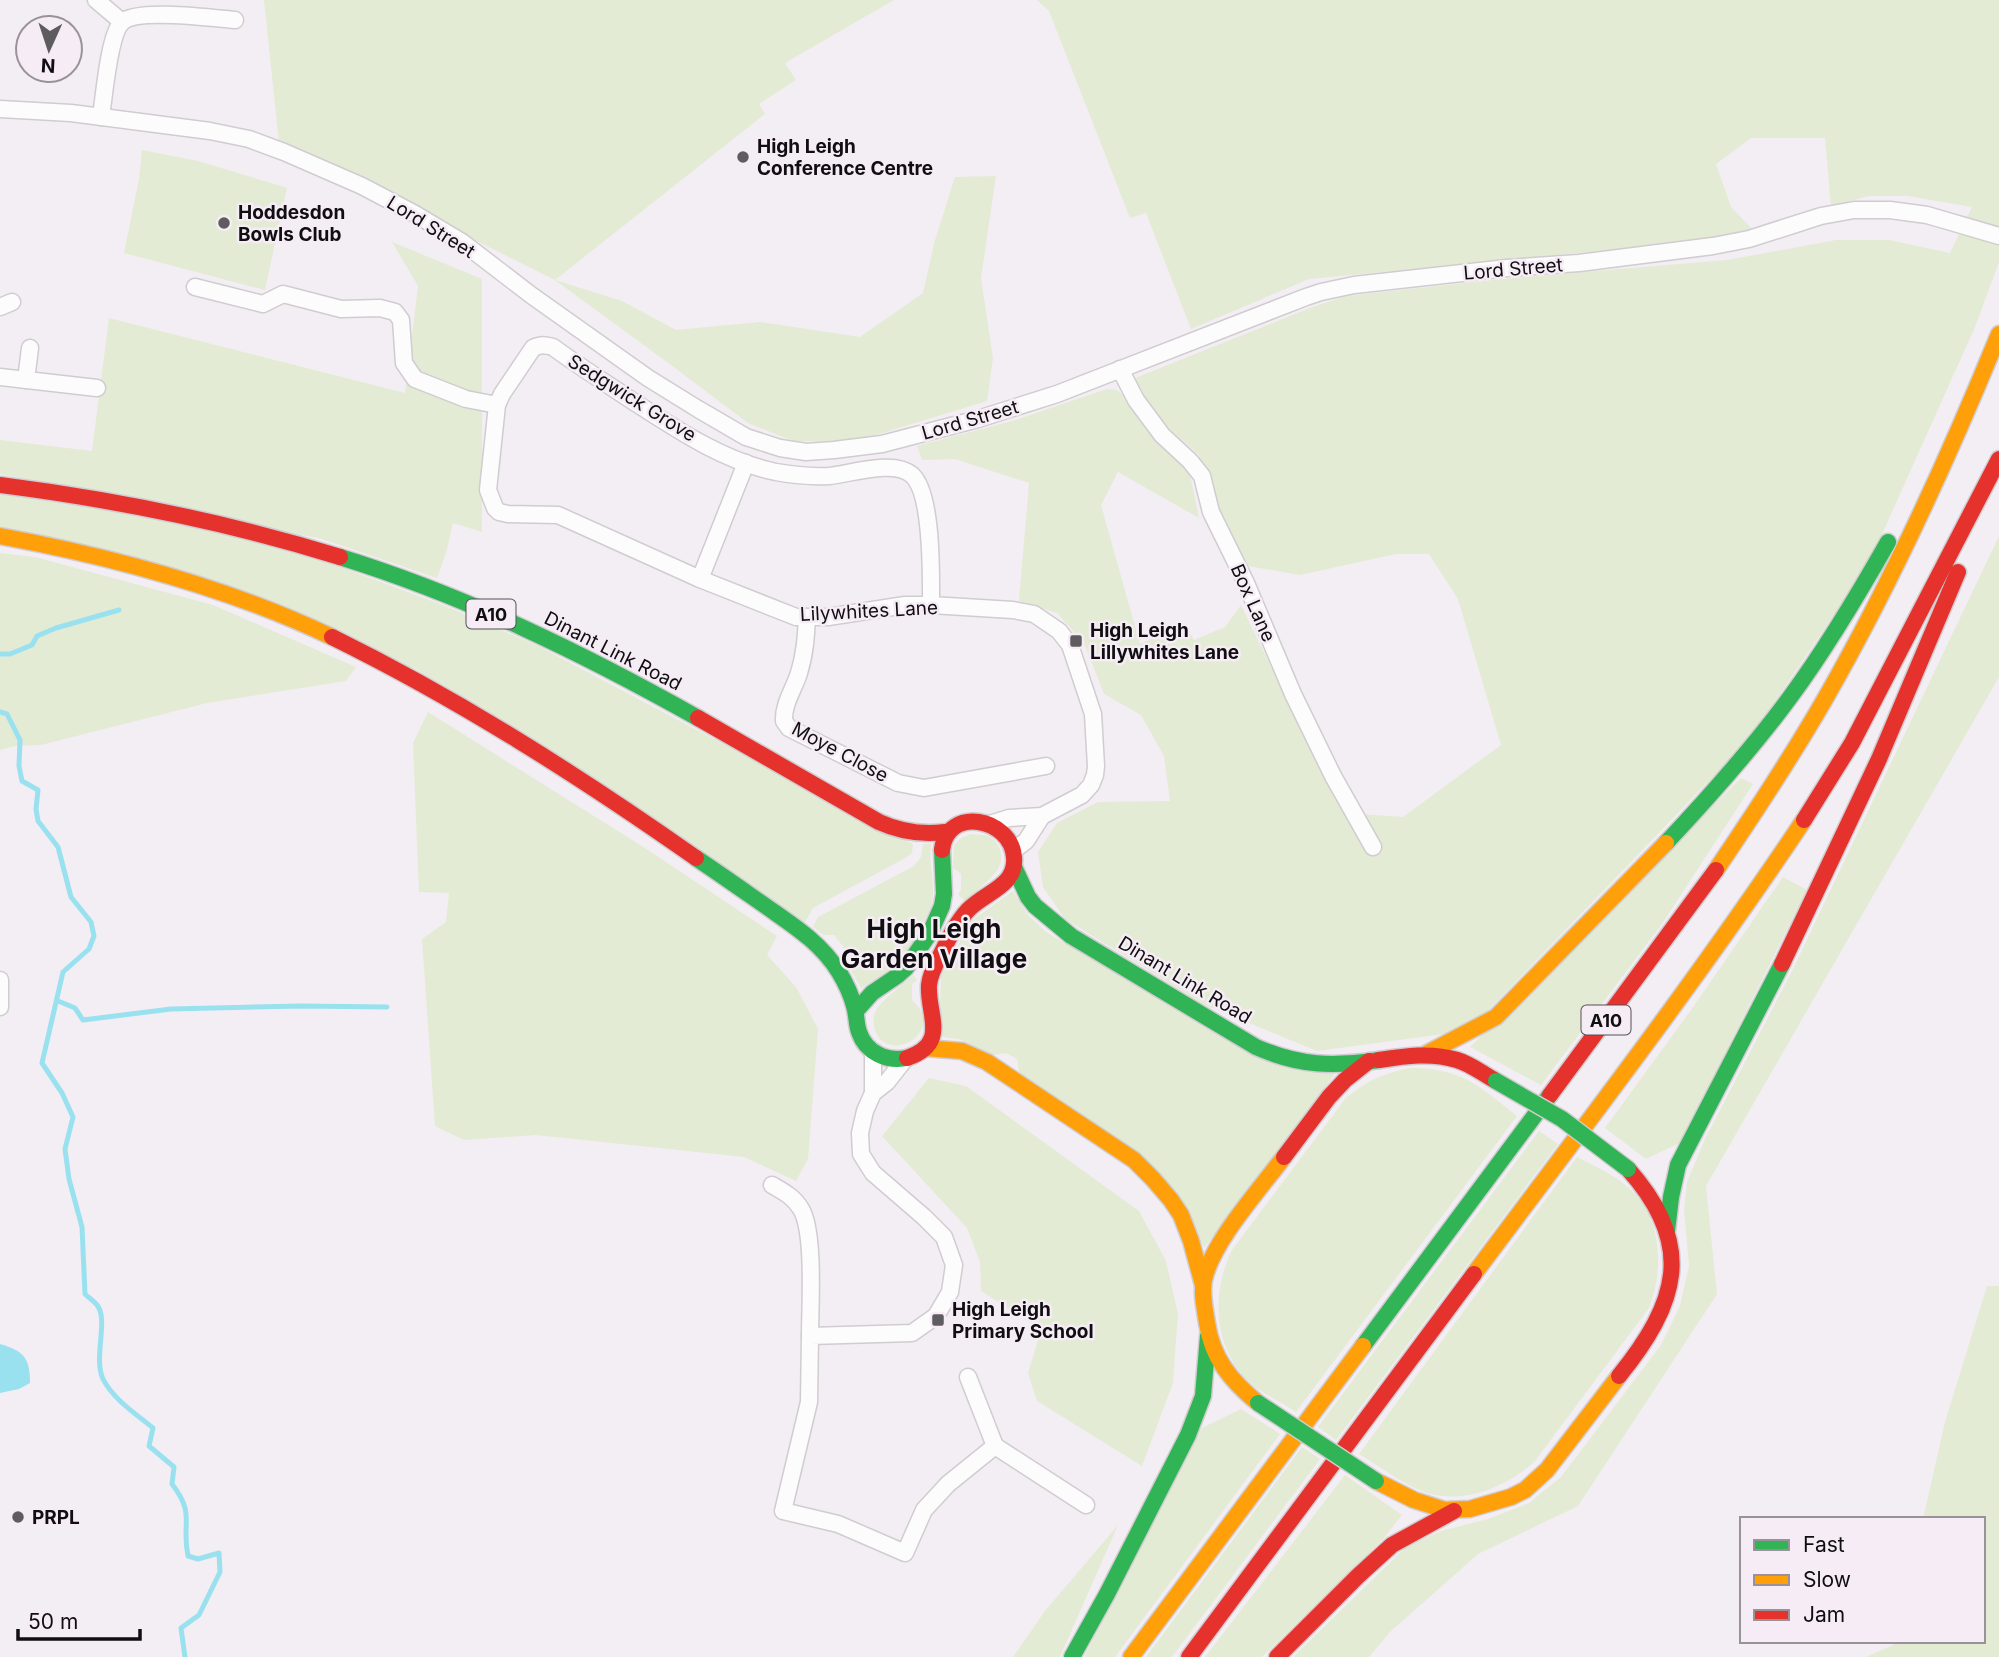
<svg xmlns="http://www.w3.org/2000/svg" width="1999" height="1657" font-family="Inter,sans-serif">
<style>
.green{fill:#e3ebd4}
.water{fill:#9ae1f0}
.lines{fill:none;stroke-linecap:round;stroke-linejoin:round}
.stream{stroke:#9ae1f0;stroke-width:5}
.street-casing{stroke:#d0ccd0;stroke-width:19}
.fast-casing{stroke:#d0ccd0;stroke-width:19}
.slow-casing{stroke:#d0ccd0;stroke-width:19}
.jam-casing{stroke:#d0ccd0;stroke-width:19}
.street{stroke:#fdfcfd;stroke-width:16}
.fast{stroke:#30b455;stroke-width:16}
.slow{stroke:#ff9f0a;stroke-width:16}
.jam{stroke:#e5322d;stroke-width:16}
.fast-bridge-casing{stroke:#d0ccd0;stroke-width:19;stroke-linecap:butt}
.fast-bridge{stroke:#30b455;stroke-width:16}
.poi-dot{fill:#5f5c5f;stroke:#f5ecf5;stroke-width:2.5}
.labels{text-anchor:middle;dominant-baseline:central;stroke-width:5;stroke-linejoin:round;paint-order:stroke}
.shield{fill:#f5ecf5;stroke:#555155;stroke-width:2}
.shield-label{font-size:18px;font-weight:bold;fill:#100e10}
.poi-label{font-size:19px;font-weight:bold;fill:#100e10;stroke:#f5ecf5;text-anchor:start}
.street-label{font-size:19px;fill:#100e10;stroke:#f5ecf5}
.district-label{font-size:26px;font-weight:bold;fill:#100e10;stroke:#f5ecf5}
</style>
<rect width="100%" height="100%" fill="#f3eef3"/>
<!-- green -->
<g class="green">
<polygon points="264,0 894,0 785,63 796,80 759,104 765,114 555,280 622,301 676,330 760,322 860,337 923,293 935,240 955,177 996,176 981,278 993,358 987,401 853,442 793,441 748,423 675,368 555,280 279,143"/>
<polygon points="1037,0 1999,0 1999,262 1975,327 1870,561 1751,737 1480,1019 1444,1034 1317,1051 1205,1005 1065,919 1043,887 1038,852 1057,823 1098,802 1170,801 1164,756 1141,715 1104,694 1084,643 1057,613 1019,601 1029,483 955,459 922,460 917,446 1012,421 1107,389 1117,390 1128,399 1156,438 1190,474 1199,518 1118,472 1101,505 1140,644 1185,624 1194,640 1225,627 1241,605 1327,782 1360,814 1403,817 1501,745 1458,599 1429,554 1396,554 1300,575 1248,566 1236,551 1216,509 1199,455 1171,430 1143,400 1135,387 1135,378 1310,308 1346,296 1511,278 1727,260 1836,240 1889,240 1950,253 1972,207 1908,196 1869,196 1831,206 1825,138 1751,138 1716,164 1731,207 1752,229 1695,242 1309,279 1191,329 1146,213 1130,218 1049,11"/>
<polygon points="142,150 198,161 287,188 265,290 124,253 139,179"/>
<polygon points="392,242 482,279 482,532 453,523 446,553 437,578 322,539 0,474 0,440 92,451 109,318 405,393 418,286"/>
<polygon points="0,494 120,512 229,535 332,564 443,605 538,646 913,844 912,853 907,857 813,908 805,922 416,669 0,526"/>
<polygon points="1999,536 1999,677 1706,1186 1717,1294 1578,1506 1478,1554 1390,1632 1369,1657 1293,1657 1407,1546 1441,1531 1488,1519 1529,1503 1561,1477 1661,1345 1680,1306 1689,1266 1684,1210 1687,1182 1705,1139 1792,971"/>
<polygon points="0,553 35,557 213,605 356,667 346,681 207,703 41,745 15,746 0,750"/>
<polygon points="428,712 645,848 777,936 767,955 796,987 818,1029 808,1159 796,1181 744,1157 536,1135 464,1140 435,1126 422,939 446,922 449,893 419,892 413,743"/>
<polygon points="1741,778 1753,784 1662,924 1541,1085 1470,1047"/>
<path d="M971 834C976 835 982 834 988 836 1000 841 1005 858 998 869 990 881 975 891 965 901L958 894 961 890V874L953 868 954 845 961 838Z"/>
<path d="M923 844H931C928 864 936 884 932 903 931 910 926 917 923 923 905 959 896 967 861 988L844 958 843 946 834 935H824L813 927 818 917 914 866 921 857Z"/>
<polygon points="1783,877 1807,890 1680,1143 1646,1159 1605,1128 1691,1010"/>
<polygon points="1013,891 1028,915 1046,932 1244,1051 1335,1074 1204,1248 1190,1214 1019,1072 1017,1059 1006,1053 993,1055 959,1039 942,1037 940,999 941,975 971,921"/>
<path d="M913 975 917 980 912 984V1000C948 1032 887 1066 875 1030 873 1024 873 1014 877 1009 883 999 904 984 913 975Z"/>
<path d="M1410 1068C1462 1068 1479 1086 1517 1116L1296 1412C1283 1403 1267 1396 1254 1386 1213 1352 1210 1295 1232 1250L1345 1099C1364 1082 1384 1073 1410 1068Z"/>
<polygon points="929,1078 966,1086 1139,1211 1166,1261 1178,1314 1173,1383 1142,1466 1037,1401 1028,1373 1041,1330 981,1291 980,1262 967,1228 882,1136"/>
<polygon points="1539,1131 1558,1144 1336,1440 1318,1427"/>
<path d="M1577 1157C1592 1165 1611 1173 1624 1184 1662 1212 1665 1268 1649 1308L1535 1461C1506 1488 1459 1507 1419 1490 1398 1481 1378 1465 1359 1454Z"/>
<polygon points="1987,1286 1999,1286 1999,1657 1866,1657 1893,1645 1894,1641 1983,1641 1983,1519 1923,1519 1945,1422"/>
<polygon points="1241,1409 1280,1434 1115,1657 1084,1657 1202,1428"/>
<polygon points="1302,1447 1320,1459 1172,1657 1146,1657"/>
<polygon points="1345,1475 1402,1515 1384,1538 1262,1657 1205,1657"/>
<polygon points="1118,1525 1060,1657 1013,1657 1045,1611"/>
</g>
<!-- water -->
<path class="water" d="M0 1344C24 1351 30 1358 30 1383L19 1389 0 1393Z"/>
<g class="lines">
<!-- stream -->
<g class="stream">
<polyline points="0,654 10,654 32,645 37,636 56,628 119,610"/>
<path d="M0 712 7 714 20 740 19 766 22 781 38 790 36 809 38 821 58 847 71 897 91 922 94 936 89 949 63 972 42 1063 62 1093 73 1117 65 1149 69 1179 82 1227 85 1294C88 1297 94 1301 97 1305 109 1319 93 1358 103 1379 113 1399 136 1414 153 1428L149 1446 174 1467 172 1484C196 1515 181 1523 188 1556L198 1559 219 1553 220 1572 199 1615 181 1628 185 1657"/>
<polyline points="58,1001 75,1008 83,1020 171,1009 302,1006 387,1007"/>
</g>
<!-- street casing -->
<g class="street-casing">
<g id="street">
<polyline points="96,0 122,22"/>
<polyline points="0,109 71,113 210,131 249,139 284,152 362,186 415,214 462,242 531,295 648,378 698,409 746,437 780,448 806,452 834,450 882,444 978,419 1057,394 1306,297 1321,292 1354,285 1507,268 1579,263 1713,246 1749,239 1821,216 1854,210 1890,210 1927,215 1999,236"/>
<path d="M101 117C104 97 109 34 122 22 137 8 213 18 235 20"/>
<polyline points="195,287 263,304 283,294 341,309 380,308 395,312 401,320 404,363 415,379 466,399 497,405"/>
<polyline points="0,307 12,302"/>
<polyline points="1120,369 1136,400 1162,435 1190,461 1202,476 1211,512 1246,583 1293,694 1333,776 1373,847"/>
<polyline points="0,377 97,388"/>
<polyline points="26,380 30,348"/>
<polyline points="700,579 746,463"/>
<path d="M931 605C931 577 933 494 912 475 894 459 850 474 829 476 811 477 793 475 776 472 722 461 673 427 628 398 603 381 577 365 553 347 545 345 541 344 533 348L502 394 497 405 488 490 495 508 499 512 508 514 558 515 700 579 796 617H828L905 605H931L1013 610 1034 614 1059 631 1070 645 1093 714 1096 766 1095 775 1091 785 1082 795 1042 816 1009 818 990 824"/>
<path d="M807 617C806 636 805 654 799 673 794 689 783 704 784 721L789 728 898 783 924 788 1046 766"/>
<polyline points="1013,851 1026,841 1042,816"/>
<polyline points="0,980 0,1007"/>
<polyline points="873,1051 873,1093"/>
<polyline points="905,1059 887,1082 873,1093 865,1111 860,1133 861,1154 873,1173 924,1217 944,1237 954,1265 950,1292 936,1316 912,1333 810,1336 809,1402 783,1511 838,1524 905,1553 924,1510 948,1484 995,1446 1086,1505"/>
<path d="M772 1185C784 1192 794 1197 801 1209 815 1232 810 1307 810 1336"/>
<polyline points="968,1377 995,1446"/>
</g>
</g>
<!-- fast casing -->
<g class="fast-casing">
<g id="fast">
<path d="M340 557C466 596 584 654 698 718"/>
<path d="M1666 843C1710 796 1753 748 1791 696 1827 647 1858 595 1888 542"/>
<path d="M696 858C720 874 744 891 767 907 794 926 821 943 839 972 845 982 851 994 854 1006 857 1015 856 1024 859 1032 866 1053 887 1062 907 1058"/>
<path d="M1014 867 1028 897 1035 906 1071 936 1256 1047C1299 1066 1333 1067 1379 1060"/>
<polyline points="856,1011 872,993 897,976 906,968 930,933 942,906 944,894 942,850"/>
<polyline points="1667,1231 1671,1197 1678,1165 1782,964"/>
<polyline points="1363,1346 1550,1095"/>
<polyline points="1072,1657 1107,1594 1188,1435 1203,1396 1208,1336"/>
</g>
</g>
<!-- slow casing -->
<g class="slow-casing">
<g id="slow">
<path d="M0 536C114 557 227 587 332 637"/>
<path d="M1716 870C1754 814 1791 758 1825 699 1892 582 1948 459 1999 334"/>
<polyline points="925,1048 962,1051 987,1062 1134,1160 1153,1179 1171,1200 1181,1215 1191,1241 1203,1285"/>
<polyline points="1424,1055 1496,1017 1666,843"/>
<path d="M1474 1274C1586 1124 1700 976 1804 820"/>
<path d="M1258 1403C1231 1381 1212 1358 1207 1323 1205 1309 1201 1293 1204 1280 1212 1242 1260 1189 1284 1157"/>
<polyline points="1376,1481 1414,1500 1445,1510 1470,1509 1511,1497 1525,1490 1547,1470 1619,1376"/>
<polyline points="1131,1657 1363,1346"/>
</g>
</g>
<!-- jam casing -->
<g class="jam-casing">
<g id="jam">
<path d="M0 485C117 500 228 522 340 557"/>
<path d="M332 637C460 700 579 776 696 858"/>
<path d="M698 718 879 822C901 832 921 835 945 832"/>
<polyline points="1804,820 1852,743 1999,459"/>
<polyline points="1782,964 1879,759 1958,572"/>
<path d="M907 1058C950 1043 927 1015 929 985 930 975 935 965 940 956 948 940 956 923 968 910 985 892 1017 886 1014 857 1011 818 947 805 942 850"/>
<path d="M1379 1060C1405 1056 1431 1052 1457 1060 1471 1064 1483 1074 1496 1081"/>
<polyline points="1550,1095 1716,870"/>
<polyline points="1284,1157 1329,1097 1345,1080 1369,1061"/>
<path d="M1619 1376C1678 1303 1696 1245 1628 1169"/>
<polyline points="1189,1657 1474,1274"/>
<polyline points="1277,1657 1358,1576 1392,1545 1454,1511"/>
</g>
</g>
<!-- street -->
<use href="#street" class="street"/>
<!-- fast -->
<use href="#fast" class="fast"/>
<!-- slow -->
<use href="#slow" class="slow"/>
<!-- jam -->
<use href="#jam" class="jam"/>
<!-- fast-bridge casing -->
<g class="fast-bridge-casing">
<g id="fast-bridge">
<polyline points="1496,1081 1562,1119 1628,1169"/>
<polyline points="1258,1403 1376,1481"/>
</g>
</g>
<!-- fast-bridge -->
<use href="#fast-bridge" class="fast-bridge"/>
</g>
<!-- markers -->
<g class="poi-dot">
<circle cx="743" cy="157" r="7"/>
<circle cx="224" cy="223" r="7"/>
<rect x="1069" y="634" width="14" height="14" rx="3.5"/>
<rect x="931" y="1313" width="14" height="14" rx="3.5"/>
<circle cx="18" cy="1517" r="7"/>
</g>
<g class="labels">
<!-- shield labels -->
<g class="shield">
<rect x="466.5" y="599.5" width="49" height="29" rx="5"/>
<rect x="1581.5" y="1005.5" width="49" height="29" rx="5"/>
</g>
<g class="shield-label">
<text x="491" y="614">A10</text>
<text x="1606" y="1020">A10</text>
</g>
<!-- poi labels -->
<g class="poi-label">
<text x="757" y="146">High Leigh<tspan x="757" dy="22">Conference Centre</tspan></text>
<text x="238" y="212">Hoddesdon<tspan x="238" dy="22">Bowls Club</tspan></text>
<text x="1090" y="630">High Leigh<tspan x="1090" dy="22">Lillywhites Lane</tspan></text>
<text x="952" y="1309">High Leigh<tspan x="952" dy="22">Primary School</tspan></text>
<text x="32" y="1517">PRPL</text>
</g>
<!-- street labels -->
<g class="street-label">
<text transform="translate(431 227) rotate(32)">Lord Street</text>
<text transform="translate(1513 269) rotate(-5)">Lord Street</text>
<text transform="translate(632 398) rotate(32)">Sedgwick Grove</text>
<text transform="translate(970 420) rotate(-16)">Lord Street</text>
<text transform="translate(1253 603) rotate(66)">Box Lane</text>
<text transform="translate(869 611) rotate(-3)">Lilywhites Lane</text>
<text transform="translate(613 651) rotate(27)">Dinant Link Road</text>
<text transform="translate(840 752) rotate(28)">Moye Close</text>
<text transform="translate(1185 980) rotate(31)">Dinant Link Road</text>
</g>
<!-- district labels -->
<g class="district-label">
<text x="934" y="928">High Leigh<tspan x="934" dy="30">Garden Village</tspan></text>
</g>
</g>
<!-- legend -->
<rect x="1740" y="1517" width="245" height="126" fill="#f5ecf5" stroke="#999399" stroke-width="2"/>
<rect x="1754" y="1540" width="35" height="10" fill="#30b455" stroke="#999399" stroke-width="2"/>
<text x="1803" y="1552" font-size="21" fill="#100e10">Fast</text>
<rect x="1754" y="1575" width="35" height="10" fill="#ff9f0a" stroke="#999399" stroke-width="2"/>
<text x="1803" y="1587" font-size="21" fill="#100e10">Slow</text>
<rect x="1754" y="1610" width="35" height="10" fill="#e5322d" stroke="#999399" stroke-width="2"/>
<text x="1803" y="1622" font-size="21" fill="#100e10">Jam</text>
<!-- north arrow -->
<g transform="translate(49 49) rotate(183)"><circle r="33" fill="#f5ecf5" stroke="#999399" stroke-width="2"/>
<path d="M0-5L12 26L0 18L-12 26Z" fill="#5f5c5f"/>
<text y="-10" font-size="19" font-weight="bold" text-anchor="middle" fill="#100e10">N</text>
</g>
<!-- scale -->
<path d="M18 1629v10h122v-10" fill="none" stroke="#100e10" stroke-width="3.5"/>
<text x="28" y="1629" font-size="21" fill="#100e10" stroke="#f5ecf5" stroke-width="5" paint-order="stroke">50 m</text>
</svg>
